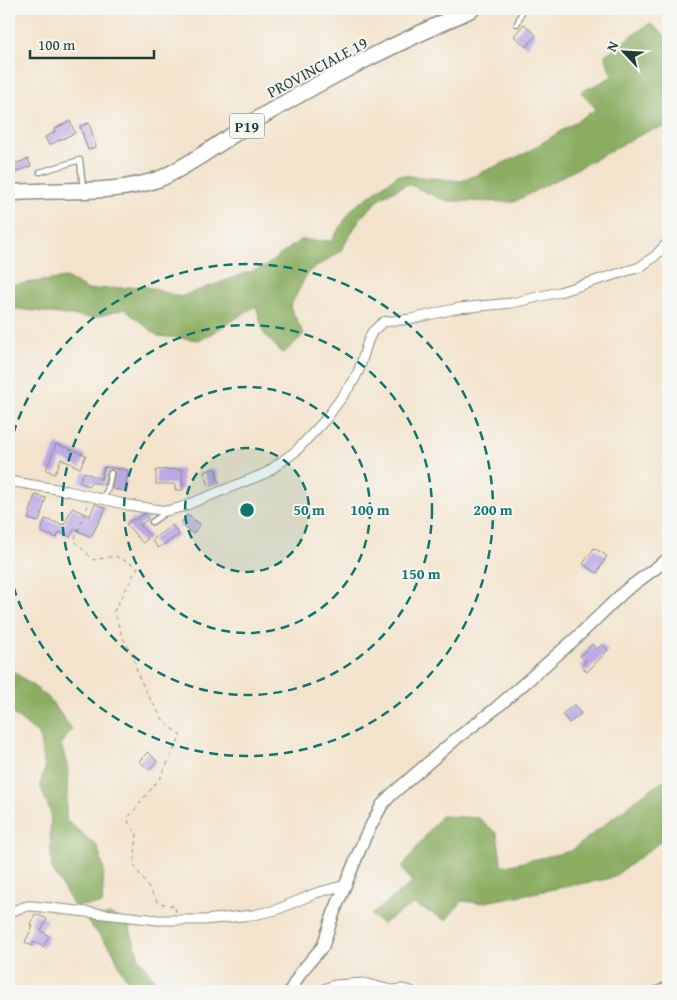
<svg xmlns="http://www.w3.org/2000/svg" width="677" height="1000" font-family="'Gentium Book Plus',serif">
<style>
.forest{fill:#8bad62;stroke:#55754b}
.building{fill:#baa8e5}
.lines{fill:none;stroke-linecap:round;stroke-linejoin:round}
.service-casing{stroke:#899080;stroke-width:7}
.minor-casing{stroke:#899080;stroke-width:11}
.tertiary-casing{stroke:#899080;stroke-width:14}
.primary-casing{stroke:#899080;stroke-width:18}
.path{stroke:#899080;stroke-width:1;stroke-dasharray:4 4;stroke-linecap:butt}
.service{stroke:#fff;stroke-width:4.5}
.minor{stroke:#fff;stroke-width:9}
.tertiary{stroke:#fff;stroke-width:11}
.primary{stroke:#fff;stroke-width:15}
.ring{fill:none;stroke:#0f766e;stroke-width:2.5;stroke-dasharray:9 6}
.labels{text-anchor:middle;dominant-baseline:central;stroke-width:4;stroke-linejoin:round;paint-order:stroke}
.shield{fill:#f6f6f2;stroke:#60746d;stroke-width:1}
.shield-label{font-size:15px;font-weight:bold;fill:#1f3d34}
.street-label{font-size:16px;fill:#1f3d34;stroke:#f6f6f2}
.centre{fill:#0f766e;stroke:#f6f6f2;stroke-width:2.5}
.ring-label{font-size:15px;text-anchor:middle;font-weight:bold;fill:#0f766e;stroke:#f6f6f2;stroke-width:4;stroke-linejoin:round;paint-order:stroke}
</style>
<rect width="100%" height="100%" fill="#f6f6f2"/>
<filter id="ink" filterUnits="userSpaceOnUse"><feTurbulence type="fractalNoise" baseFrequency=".02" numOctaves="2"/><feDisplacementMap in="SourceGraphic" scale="10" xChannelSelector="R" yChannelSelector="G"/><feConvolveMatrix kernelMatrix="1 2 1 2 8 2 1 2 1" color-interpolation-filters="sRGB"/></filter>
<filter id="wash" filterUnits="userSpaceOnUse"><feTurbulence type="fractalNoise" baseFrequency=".0096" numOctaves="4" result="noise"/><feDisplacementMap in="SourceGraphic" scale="20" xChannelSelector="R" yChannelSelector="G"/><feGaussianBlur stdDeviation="1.12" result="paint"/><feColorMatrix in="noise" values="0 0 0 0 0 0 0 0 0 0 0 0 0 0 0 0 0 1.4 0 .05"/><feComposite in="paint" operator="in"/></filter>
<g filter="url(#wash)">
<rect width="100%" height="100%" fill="#f3e3cc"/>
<!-- forest -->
<g class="forest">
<polygon points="650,23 668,38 668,126 648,131 514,202 446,201 408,184 383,196 361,217 340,252 308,272 290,307 304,334 283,354 264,334 256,306 201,340 158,336 124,309 93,318 9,308 9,285 66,278 88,290 144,286 180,297 266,266 300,240 331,241 353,208 398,175 462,181 526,153 596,109 581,92 612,77 605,55"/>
<polygon points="9,668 48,697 72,729 61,744 68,769 66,820 97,846 104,870 102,904 74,906 52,869 50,834 51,814 40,785 45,768 39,735 9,711"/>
<polygon points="668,778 668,836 612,878 480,903 462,901 446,920 413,904 382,924 371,915 412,883 402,867 441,816 479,818 497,834 502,867 571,851 642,795"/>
<polygon points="109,914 128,922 139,958 162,991 137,991 123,974 113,951 87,921"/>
</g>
<g id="blocks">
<!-- building -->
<g class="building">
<polygon points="524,24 536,35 526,47 514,36"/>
<polygon points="70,121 75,133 49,145 45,137 55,132 54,129"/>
<polygon points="89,123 96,147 88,150 80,126"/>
<polygon points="28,159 31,166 9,175 9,166"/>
<polygon points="56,444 86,455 80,468 61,459 55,474 46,470"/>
<polygon points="104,467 128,470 125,491 112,489 115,473 111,469 107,472 104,485 91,482 89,486 79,482 84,472 101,479"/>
<polygon points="215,468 219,483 209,486 204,472"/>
<polygon points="182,469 183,490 175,490 175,484 156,484 156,470"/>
<polygon points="35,495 46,498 39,522 28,519"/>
<polygon points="95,504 106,508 91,537 74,529 70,537 59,532 57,538 41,532 45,519 64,525 72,508 90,516"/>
<polygon points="144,514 148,519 140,525 150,536 143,543 126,524 133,519 134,520"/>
<polygon points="187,515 200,524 193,534 180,524"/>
<polygon points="172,525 179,535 158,548 152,540"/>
<polygon points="594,548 607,556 597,573 583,564"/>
<polygon points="592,644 597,649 602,644 608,650 587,672 581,666 586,661 580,656"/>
<polygon points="574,705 581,714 569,723 562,714"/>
<polygon points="148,752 157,761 149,770 139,761"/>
<polygon points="35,914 47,919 41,931 49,936 43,947 34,942 32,946 25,942 33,926 31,925"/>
</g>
</g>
</g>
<g filter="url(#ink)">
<use href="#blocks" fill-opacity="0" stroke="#899080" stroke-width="1"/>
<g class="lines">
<!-- service casing -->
<g class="service-casing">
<g id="service">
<polyline points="517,24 523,9"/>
<polyline points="40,172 80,160 83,188"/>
<polyline points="101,499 107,491 111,473"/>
<polyline points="152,522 165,513"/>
<polyline points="653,991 668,984"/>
</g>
</g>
<!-- minor casing -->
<g class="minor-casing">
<g id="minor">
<polyline points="9,481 68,491 128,505 166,511 182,507 266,473 296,451 325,420 353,382 359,370 368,341 372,332 383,322 411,319 459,308 512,303 559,292 640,267 655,256 668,242"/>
<polyline points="9,912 27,906 33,906 158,920 204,920 253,915 276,910 316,893 345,885"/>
<polyline points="319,991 335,985 364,983 391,990 403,989 411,991"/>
</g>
</g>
<!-- tertiary casing -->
<g class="tertiary-casing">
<polyline id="tertiary" points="290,991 301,972 323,946 333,915 365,837 382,805 391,795 457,738 495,709 575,639 626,590 668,559"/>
</g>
<!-- primary casing -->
<g class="primary-casing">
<path id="primary" d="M9 193C59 188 111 196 159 179 174 173 189 163 202 155 223 141 244 127 266 114 332 74 403 41 472 9"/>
</g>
<!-- path -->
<g class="path">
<polyline points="88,505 74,541 94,560 115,556 138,567 114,611 122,636 133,656 138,675 151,701 164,721 181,736 160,778 128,818 129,824 137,834 134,865 158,903 175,906 176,912"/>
<polyline points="9,948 15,950"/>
</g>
<!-- service -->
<use href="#service" class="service"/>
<!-- minor -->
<use href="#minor" class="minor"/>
<!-- tertiary -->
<use href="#tertiary" class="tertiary"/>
<!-- primary -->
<use href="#primary" class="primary"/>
</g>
</g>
<!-- distance rings -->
<circle cx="247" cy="510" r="62" fill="#0f766e" fill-opacity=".12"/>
<g class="ring">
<circle cx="247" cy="510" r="62"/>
<circle cx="247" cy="510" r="123"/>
<circle cx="247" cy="510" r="185"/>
<path d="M9 448A246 246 0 1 1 9 572"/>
</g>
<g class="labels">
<!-- shield labels -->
<rect class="shield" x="229.5" y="113.5" width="35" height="25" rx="4"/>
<g class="shield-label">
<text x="247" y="126">P19</text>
</g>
<!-- street labels -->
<g class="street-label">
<text transform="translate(317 67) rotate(-28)">PROVINCIALE 19</text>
</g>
</g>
<circle cx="247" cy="510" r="8" class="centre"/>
<g class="ring-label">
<text x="309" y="515">50 m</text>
<text x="370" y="515">100 m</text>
<text x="493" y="515">200 m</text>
<text x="421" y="579">150 m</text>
</g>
<!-- margin -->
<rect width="677" height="1000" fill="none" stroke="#f6f6f2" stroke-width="30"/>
<!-- north arrow -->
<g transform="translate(624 52) rotate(295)" stroke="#f6f6f2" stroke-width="4" paint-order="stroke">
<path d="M0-4L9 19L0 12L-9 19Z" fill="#1f3d34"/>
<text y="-8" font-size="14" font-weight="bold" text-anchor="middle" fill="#1f3d34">N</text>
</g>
<!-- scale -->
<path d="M30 50v8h124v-8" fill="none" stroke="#1f3d34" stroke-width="2.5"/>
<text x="38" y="50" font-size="15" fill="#1f3d34" stroke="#f6f6f2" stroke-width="4" paint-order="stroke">100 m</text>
</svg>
